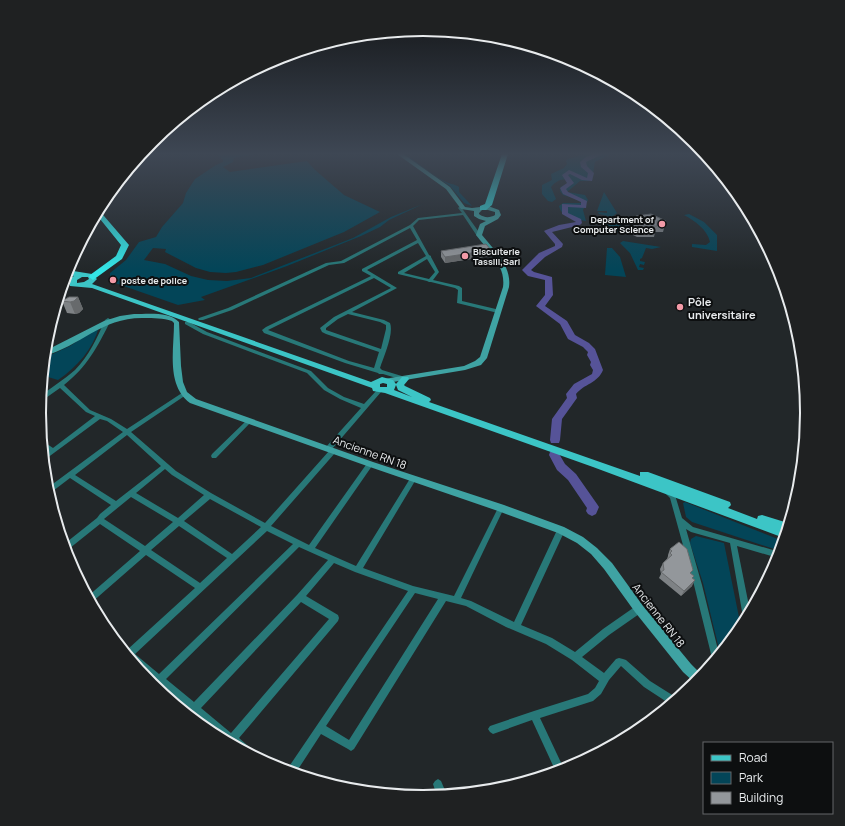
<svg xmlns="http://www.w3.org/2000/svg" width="845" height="826" font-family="Manrope,sans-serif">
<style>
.green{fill:#034558}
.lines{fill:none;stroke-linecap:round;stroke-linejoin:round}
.river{fill:#565398;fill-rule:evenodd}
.street{fill:#287878;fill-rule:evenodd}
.secondary{fill:#3fa3a3;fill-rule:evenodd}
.primary{fill:#3cc5c6;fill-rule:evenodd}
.highway{fill:#34e5e6;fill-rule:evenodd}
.wall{fill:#7e8285}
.shaded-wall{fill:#676a6c}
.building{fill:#93979b;stroke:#676a6c}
.poi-dot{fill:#f39aa7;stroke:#0d0f10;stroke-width:1.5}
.labels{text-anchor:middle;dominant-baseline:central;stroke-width:4;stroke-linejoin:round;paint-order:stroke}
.far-poi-label{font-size:9px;font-weight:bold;fill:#e8ebed;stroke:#0d0f10;text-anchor:start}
.poi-label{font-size:11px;font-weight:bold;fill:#e8ebed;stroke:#0d0f10;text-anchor:start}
.street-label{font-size:11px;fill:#e8ebed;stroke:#0d0f10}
.rim{fill:none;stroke:#e8ebed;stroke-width:2}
</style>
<rect width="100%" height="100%" fill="#222729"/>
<!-- green -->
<g class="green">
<polygon points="217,154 255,154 234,158 233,162 223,167 230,172 307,161 314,169 344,195 380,212 344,232 263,265 236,272 226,273 210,272 196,268 165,252 166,249 153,248 144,260 165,264 191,276 208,280 227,281 251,278 353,238 391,217 423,204 389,220 380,227 361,236 287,266 201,297 205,300 178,305 115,283 119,280 110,276 110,273 126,260 139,242 156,237 162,227 183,203 186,193 195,179 216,165 223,162 223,160"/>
<path d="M402 154H405C418 163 431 174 444 181 449 184 455 184 459 187V192L472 206 464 203 450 186Z"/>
<path d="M584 154H611L595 162 592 179 589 181H580L567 192 585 195 588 200 583 210 586 221C575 219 562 219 559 206L563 203H581L580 200 563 195 560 191 561 187 569 183 570 181C562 177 556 181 551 187L556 199 552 202 548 201 542 194V185L552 180 551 174 564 168 567 164 566 161 568 159Z"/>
<polygon points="604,192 617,213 607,220 601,222 600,218 607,218 608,216 599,214 598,212 607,213 607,211 597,211"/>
<polygon points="618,214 623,225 620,231 613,234 602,223 610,221"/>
<path d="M689 214 704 222 717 235V251L692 247V244L706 245 710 242C707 229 695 221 684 215Z"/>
<polygon points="623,241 661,247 652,249 646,248 642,258 640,259 640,261 645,262 644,265 640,264 639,267 644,268 643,270 638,270 630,253 620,243"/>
<polygon points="607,248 612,248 620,257 626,277 605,275"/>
<path d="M99 327C93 349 77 367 58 380L48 377 42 380 44 358 70 346Z"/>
<polygon points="685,502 783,541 780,551 692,522 686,517 683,503"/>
<polygon points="696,536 724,543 741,627 720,653 703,583 690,543 691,539"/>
</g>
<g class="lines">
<!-- river -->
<g class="river">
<path d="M593 154H603L586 162 587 166 594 173 592 181 582 180 570 174 568 175 574 183 566 189 568 192 587 201 586 208 568 207V213L581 219 582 223 580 225 552 232 563 244 562 247 545 257 531 270 534 272 552 277 553 295 545 306 567 321 575 335 589 343 595 349 603 370C598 383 584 384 576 394L577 398 562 419 560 440 559 443H551L550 440 552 419 567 398 566 394 574 384 592 374 593 370 590 365 591 362 587 355 588 352 583 347 568 339 560 324 536 306 545 295V280L528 276 522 270 539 253 555 246V244L544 231 546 230 559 225 576 222 562 214V204L581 205V202L563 194 560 188 567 183 562 175 569 170 587 178 588 173 581 167 580 162 586 157Z"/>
<polygon points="554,451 558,452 565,464 576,474 597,504 599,507 596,514 592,516 588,514 586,511 587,508 568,480 557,470 549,455 550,452"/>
</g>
<!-- street -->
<g class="street">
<path d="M459 207H461L481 235V236H477L463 215 419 220 413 226 429 255 431 256V257L439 272 433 280 459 286 462 288V301L500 310 501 311 498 313 457 303 458 290 455 288 431 282H429L427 281 398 274V272L426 256 418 243 367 270 397 288 352 312 384 320 390 323C394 334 384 356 380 368L382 370 405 377 406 378 405 379 403 380 383 374H379L378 373 345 363 264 333 262 330 266 327 371 276 362 271V269L417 240 410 228 344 263 329 265 232 310 203 320H199L198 319 199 318 228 308 326 263 341 261 410 225 418 218 462 213 458 208ZM427 259 435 272 429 279 404 273ZM374 278 391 288 334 317 320 328 322 332 326 334 379 352 374 368 349 361 268 330ZM348 314 380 322 386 325V329L381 349 326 330V328L338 319Z"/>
<path d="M108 318 111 320C98 346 87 367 64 385L90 410 111 419 127 429 182 393H186L187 394 186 395 131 432 176 471 211 493 265 523 329 451H326L325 449 326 447 361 408 340 399 324 390 307 373 203 334 185 324V322H189L207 332 311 371 328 388 344 397 364 404 377 390H381L382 391 381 392 332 449H335L336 451 335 453 271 526 309 545 368 462H372L373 464 372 466 315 548 356 566 411 477H415L416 479 415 481 363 568 413 586 454 596 499 506 501 505 503 506 504 508 461 598 471 601 514 622 558 528 561 527 564 528 565 530 521 625 552 638 575 652 603 629 636 606 639 605 642 606 643 609 642 612 609 635 582 657 604 673 616 659 619 658 623 659 626 660 650 681 677 698 670 704 644 687 621 666 609 680 601 694 593 701 540 718 564 769 556 772 532 720 493 734 490 732 488 729 490 726 534 711 588 694 595 688 599 681 572 660 546 644 506 627 466 606 446 601 354 749 351 751 348 749 321 734 295 774 286 771 408 591 355 572 334 563 306 596 338 615 339 618 338 621 239 738 256 753 258 756 257 758 231 744 194 713 191 712 190 710 135 665 119 646 122 645 128 649 195 588 146 555 91 603 87 597 140 551 100 524 65 552 63 545 97 518 100 514 111 505 70 478 49 494H48L46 489 123 432 107 421 100 419 43 461V456L48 452 42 447 41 442H44L53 448 95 416 86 412 60 388 40 402V397C51 387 64 380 75 370 89 356 97 338 105 320ZM127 435 161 466 116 501 75 475ZM165 469 172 475 204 495 178 518 136 493ZM131 497 173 522 145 546 104 519ZM210 499 261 527 232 554 184 521ZM179 526 227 558 200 583 151 550ZM267 531 293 544 159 674 135 654ZM299 547 328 560 297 595 194 702 166 679ZM415 593 438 599 349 740 326 726ZM301 602 329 619 231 733 201 708Z"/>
<polygon points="249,419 251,420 252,421 251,422 216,458 212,458 211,456 212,454 247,420"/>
<polygon points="667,489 675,495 682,518 693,527 780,552 778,558 737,546 750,611 745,620 743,617 730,543 691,532 686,529 702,585 719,654 713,661 712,658 694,585 670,498 664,492 665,490"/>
<polygon points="438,779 441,781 447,795 437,796 433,784 435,781"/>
</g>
<!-- secondary -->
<g class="secondary">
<path d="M397 154H403L450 187 465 207 472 208 488 206 499 210 501 215 498 219 485 226 482 235C494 250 512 266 509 287L487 358 481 365 465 370 387 383 383 381 384 379 464 366 475 361 480 357 503 287C506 265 488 251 476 235L480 224 486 221 479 219 474 216V211L461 209 446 189ZM482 210H488L495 212V215C490 218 484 218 479 214V213Z"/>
<path d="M134 314C147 314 169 311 179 322L181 366 183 382 187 392 196 399 373 462 504 505 564 527 583 537 597 548 612 563 643 606 691 664 702 675 695 683 683 672 635 612 604 569 591 554 577 543 558 533 498 511 367 466 190 403C166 385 174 350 174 323L172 321C163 318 154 318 144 318 102 317 81 346 44 356L45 351 104 321 120 316Z"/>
</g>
<!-- primary -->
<path class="primary" d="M67 270 92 274 97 279 92 284 371 382 382 377 393 380 396 384 402 377H408L409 379 404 385 405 386 430 398 431 400 429 402 640 476V472H648L730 502 731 505 728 508 757 519 758 516 762 515 788 523 784 538 593 467 385 393 373 391 372 388 92 288 70 286 69 279 74 276 65 274ZM82 277H88L89 279 84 282 77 283V280ZM383 383 387 384V387H380V384ZM396 385 398 390 412 397 394 390Z"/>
<!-- highway -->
<g class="highway">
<polygon points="502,154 508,154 492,205 486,210 480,210 480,206 485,204"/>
<polygon points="98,209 129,245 122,259 93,280 89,277 90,275 116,256 121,245 96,214"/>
</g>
</g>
<!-- wall -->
<g class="wall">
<polygon points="636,216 666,221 663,232 655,232 654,237 637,237 633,235 633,227"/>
<polygon points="441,251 490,256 445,263 441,257"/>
<polygon points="78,297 83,309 79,313 75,314 67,313 62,301"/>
<polygon points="679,542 693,578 692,586 681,596 659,578 661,574 660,569 663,563 667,559 668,556 668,555 670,549"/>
</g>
<!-- shaded-wall -->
<g class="shaded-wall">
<polygon points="491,250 490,256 445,263 445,257"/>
<polygon points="78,297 83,309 79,313 75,314 70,302"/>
<polygon points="695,580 692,586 681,596 684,591"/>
</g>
<!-- building -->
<g class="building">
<polygon points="651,214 666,221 657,221 657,226 639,226 636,224 636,216"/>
<polygon points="486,244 491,250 445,257 441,251"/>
<polygon points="69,297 78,297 74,301 70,302 62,301"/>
<polygon points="679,542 687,549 693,570 690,573 694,576 692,578 695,580 684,591 661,572 664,570 663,563 672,555 670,553 672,551 670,549"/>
</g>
<!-- sky -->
<linearGradient id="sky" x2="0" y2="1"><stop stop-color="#131517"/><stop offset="0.57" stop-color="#3e4754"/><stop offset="1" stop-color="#3e4754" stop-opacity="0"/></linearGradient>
<rect width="845" height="270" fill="url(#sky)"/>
<!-- markers -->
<g class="poi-dot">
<circle cx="662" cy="224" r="4"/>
<circle cx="465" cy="256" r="4"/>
<circle cx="113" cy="280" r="4"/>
<circle cx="680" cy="307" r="4"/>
</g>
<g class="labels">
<!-- far-poi labels -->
<g class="far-poi-label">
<text x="654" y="219" text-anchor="end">Department of<tspan x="654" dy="10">Computer Science</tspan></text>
<text x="473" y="251">Biscuiterie<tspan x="473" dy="10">Tassili,Sarl</tspan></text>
<text x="121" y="280">poste de police</text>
</g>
<!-- poi labels -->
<g class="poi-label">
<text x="688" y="301">Pôle<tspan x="688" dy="13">universitaire</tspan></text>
</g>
<!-- street labels -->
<g class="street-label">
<text transform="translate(370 452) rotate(20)">Ancienne RN 18</text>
<text transform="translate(659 615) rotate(52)">Ancienne RN 18</text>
</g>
</g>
<!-- crop -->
<path d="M0 0H845V826H0ZM46 413a377 377 0 1 1 754 0a377 377 0 1 1-754 0Z" fill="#1f2122" fill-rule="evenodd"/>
<path class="rim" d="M46 413a377 377 0 1 1 754 0a377 377 0 1 1-754 0Z"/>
<!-- legend -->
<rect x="703" y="742" width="130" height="72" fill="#0d0f10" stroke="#656768"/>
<rect x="711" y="755" width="20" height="6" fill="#3cc5c6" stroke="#656768"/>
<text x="739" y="762" font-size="12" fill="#e8ebed">Road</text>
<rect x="711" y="772" width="20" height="12" fill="#034558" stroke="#656768"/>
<text x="739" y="782" font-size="12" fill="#e8ebed">Park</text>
<rect x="711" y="792" width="20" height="12" fill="#93979b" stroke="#656768"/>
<text x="739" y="802" font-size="12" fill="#e8ebed">Building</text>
</svg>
